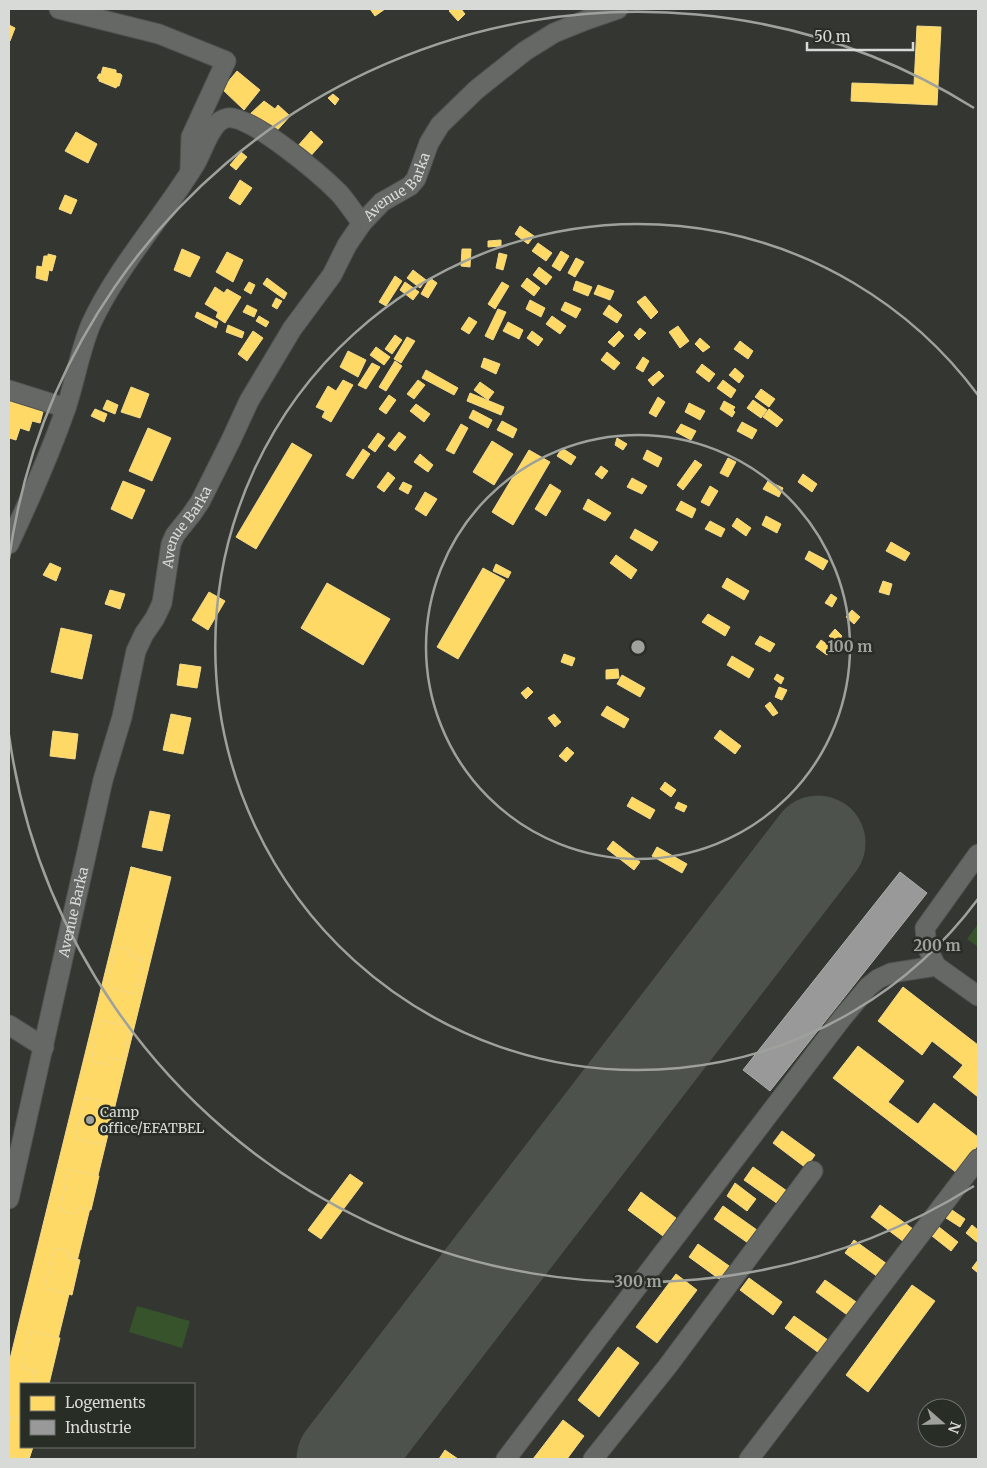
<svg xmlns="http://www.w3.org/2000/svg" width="987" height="1468" font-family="Merriweather,serif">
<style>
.green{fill:#36532c}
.homes{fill:#ffd966;stroke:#f3d988}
.industry{fill:#999;stroke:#acacab}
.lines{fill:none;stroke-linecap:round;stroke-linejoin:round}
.runway{stroke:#4e524d;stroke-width:95}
.minor-casing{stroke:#50534f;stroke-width:21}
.minor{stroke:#666866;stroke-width:19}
.ring{fill:none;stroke:#9ea19c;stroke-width:2.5}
.poi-dot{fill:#9ea19c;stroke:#282d26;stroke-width:2}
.labels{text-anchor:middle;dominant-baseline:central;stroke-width:5;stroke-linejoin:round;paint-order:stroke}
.street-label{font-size:14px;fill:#d7dad6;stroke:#282d26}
.poi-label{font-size:14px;fill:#d7dad6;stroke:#282d26;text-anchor:start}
.centre{fill:#9ea19c;stroke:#282d26;stroke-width:2.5}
.ring-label{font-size:15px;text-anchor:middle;font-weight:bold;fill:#9ea19c;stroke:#282d26;stroke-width:5;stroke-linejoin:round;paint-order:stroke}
</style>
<rect width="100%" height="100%" fill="#333631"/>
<!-- green -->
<g class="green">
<polygon points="978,924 978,947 967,939"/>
<polygon points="137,1306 190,1321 182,1348 129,1332"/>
</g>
<!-- homes -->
<g class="homes">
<polygon points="370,9 385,9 375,16"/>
<polygon points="451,9 461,9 465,14 458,21 449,11"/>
<polygon points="9,25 15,28 10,41 9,40"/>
<polygon points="917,26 941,27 937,105 851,101 852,83 914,85"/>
<polygon points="103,67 116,70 116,73 121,74 122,76 119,86 117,86 116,88 99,81 99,79 97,78 99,74 101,74"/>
<polygon points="237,71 260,90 244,110 222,89"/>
<polygon points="333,94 339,99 335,105 328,98"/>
<polygon points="264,101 275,109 278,105 290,116 273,135 249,115"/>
<polygon points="311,131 323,142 308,159 296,148"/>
<polygon points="76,132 97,144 88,163 65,151"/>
<polygon points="241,152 247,157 236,170 230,165"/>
<polygon points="240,180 252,188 240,205 229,198"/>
<polygon points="65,195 77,200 71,214 59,209"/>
<polygon points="520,226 534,236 528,244 515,234"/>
<polygon points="501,240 501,246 488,247 488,241"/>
<polygon points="538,243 552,253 546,261 532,251"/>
<polygon points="182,249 200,257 190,277 174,270"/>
<polygon points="462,249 471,249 470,267 461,266"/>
<polygon points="561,251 569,256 560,271 552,266"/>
<polygon points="227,252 243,260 233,282 216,272"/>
<polygon points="499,253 507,255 503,270 496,268"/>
<polygon points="48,254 56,256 52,271 49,270 47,281 36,278 37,266 42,267 44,256 48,256"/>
<polygon points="576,258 584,262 575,277 568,273"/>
<polygon points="539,267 552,277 546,285 533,275"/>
<polygon points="413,270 426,280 420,288 407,278"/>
<polygon points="395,276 402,281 386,306 379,302"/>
<polygon points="267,278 287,293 284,299 263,284"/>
<polygon points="430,278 437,283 428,298 421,294"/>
<polygon points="527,278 540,288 534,296 521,286"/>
<polygon points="576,281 592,287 588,296 573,290"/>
<polygon points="249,282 255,285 251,294 244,290"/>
<polygon points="405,282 419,292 413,300 400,290"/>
<polygon points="502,282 509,286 495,309 488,304"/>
<polygon points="598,285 614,291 610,300 594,294"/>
<polygon points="215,287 224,293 227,289 241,297 225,323 216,317 218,312 205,304"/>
<polygon points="645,296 658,312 651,319 637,302"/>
<polygon points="276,298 282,301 277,309 272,306"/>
<polygon points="530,300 545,308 541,317 526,309"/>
<polygon points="565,302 581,309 576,318 561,310"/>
<polygon points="247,305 257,310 254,317 243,312"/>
<polygon points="609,305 622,315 617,323 603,314"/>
<polygon points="498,309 506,312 493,340 485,336"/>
<polygon points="197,312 218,322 216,328 195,317"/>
<polygon points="259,316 269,322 266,327 256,321"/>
<polygon points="552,316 566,326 560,334 546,324"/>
<polygon points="469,317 477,322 469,334 461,329"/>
<polygon points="508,322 523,330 519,339 503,331"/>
<polygon points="228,325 244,332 242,338 226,332"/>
<polygon points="678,326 689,341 680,348 669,332"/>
<polygon points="640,328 646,333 639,340 634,335"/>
<polygon points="253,331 263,338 247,361 238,354"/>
<polygon points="532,331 543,339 538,346 527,338"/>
<polygon points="619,331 624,336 614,347 608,342"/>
<polygon points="395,335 402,340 392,354 385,349"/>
<polygon points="407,337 415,341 401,363 394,359"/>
<polygon points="700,338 710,347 703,352 695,344"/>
<polygon points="740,341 753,351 748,359 734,349"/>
<polygon points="376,347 390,357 384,365 370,355"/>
<polygon points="348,351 366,360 358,377 340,367"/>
<polygon points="607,352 620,363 614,370 601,360"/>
<polygon points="643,357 649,361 643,372 636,368"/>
<polygon points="484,358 500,364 496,374 481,367"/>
<polygon points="395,361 402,366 386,391 379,387"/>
<polygon points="372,363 380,367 366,389 358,385"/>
<polygon points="702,364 715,374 709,382 696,372"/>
<polygon points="735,368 744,376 739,383 729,375"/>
<polygon points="426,370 458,388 454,395 422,378"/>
<polygon points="659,371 664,376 653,386 648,380"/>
<polygon points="343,380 353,385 331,422 322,417 325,411 316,407 328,386 336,391"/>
<polygon points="418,380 425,385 414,399 407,394"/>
<polygon points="723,380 736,390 731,398 717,388"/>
<polygon points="480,382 494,392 488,400 474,390"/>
<polygon points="131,387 149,394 140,418 121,412"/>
<polygon points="761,389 775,399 769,407 755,397"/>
<polygon points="470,393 504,407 501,415 467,401"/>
<polygon points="389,395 396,400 386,414 379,409"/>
<polygon points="658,397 665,402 656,417 649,413"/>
<polygon points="107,400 118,405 115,414 103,409"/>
<polygon points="753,400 767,410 761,418 747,408"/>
<polygon points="10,401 25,406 25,402 44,408 40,423 32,421 29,431 20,428 16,440 9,438"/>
<polygon points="724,401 735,407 733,410 735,412 732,417 720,409"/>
<polygon points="689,403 705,411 700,420 685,412"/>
<polygon points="416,404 430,414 424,422 410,411"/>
<polygon points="95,409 107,414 104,422 91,416"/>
<polygon points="769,409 783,420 777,427 763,417"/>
<polygon points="473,410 492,420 488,428 469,418"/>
<polygon points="502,421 517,429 513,438 497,430"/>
<polygon points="742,422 757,430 752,439 737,431"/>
<polygon points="461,424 468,428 454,454 446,450"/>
<polygon points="681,424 696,431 691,440 676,432"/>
<polygon points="148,428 171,438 152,481 129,471"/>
<polygon points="399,432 406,437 395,451 388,446"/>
<polygon points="378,433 385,438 375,452 368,447"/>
<polygon points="617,438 627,444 623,450 615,445"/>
<polygon points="492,441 513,454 494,485 473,472"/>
<polygon points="292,443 312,455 256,549 236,537"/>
<polygon points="562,448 576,457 571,465 557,456"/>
<polygon points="363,449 370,454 353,479 346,475"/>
<polygon points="529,450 550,462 513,525 492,512"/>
<polygon points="647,450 662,458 658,467 643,459"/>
<polygon points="420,454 433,465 428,472 414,462"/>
<polygon points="728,458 736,462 728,477 720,473"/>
<polygon points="695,460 702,465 683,490 677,485"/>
<polygon points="601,466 608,471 602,479 595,474"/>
<polygon points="388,472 395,478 384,492 377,487"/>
<polygon points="803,474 817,484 812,492 798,482"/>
<polygon points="632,478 647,486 642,494 627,487"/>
<polygon points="123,481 145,490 132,519 111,509"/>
<polygon points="768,481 783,488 779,497 763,489"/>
<polygon points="403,482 412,486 408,494 399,489"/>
<polygon points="550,484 561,491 546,516 535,509"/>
<polygon points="710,486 718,491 709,506 701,502"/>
<polygon points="425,492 437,499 426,516 415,509"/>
<polygon points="588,499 611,513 605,521 583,509"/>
<polygon points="681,501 696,509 692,518 676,510"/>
<polygon points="766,516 781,524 777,533 762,525"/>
<polygon points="737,518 751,528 746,536 732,526"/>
<polygon points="710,521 725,529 721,537 705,529"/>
<polygon points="635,529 658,542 652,551 630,538"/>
<polygon points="891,542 910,553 905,561 886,551"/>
<polygon points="809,551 828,561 823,570 805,559"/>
<polygon points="616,555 637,570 631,579 610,563"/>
<polygon points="50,563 61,568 56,581 43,575"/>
<polygon points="496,564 511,572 508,578 493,571"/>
<polygon points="483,568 505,580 458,659 437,647"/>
<polygon points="727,578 749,591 744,600 722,587"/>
<polygon points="883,581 892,584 889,595 879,592"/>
<polygon points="327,583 390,619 363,665 301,628"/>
<polygon points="110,590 125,594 120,609 105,604"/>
<polygon points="209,592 225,601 208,630 192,620"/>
<polygon points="831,594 837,598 832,607 825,603"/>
<polygon points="852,610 860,617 854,624 846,617"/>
<polygon points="708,614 730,627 725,636 702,622"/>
<polygon points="61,628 92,635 82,679 51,672"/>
<polygon points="835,629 842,636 837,643 829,636"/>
<polygon points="760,636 775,644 770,652 755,644"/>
<polygon points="821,640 832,648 827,655 816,647"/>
<polygon points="564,654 575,658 572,666 561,662"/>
<polygon points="732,656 754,669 749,678 727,665"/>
<polygon points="180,664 201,667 197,688 177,685"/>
<polygon points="618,669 619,678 606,679 606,670"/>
<polygon points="777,674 784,678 781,684 774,679"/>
<polygon points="622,675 645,688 640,697 617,684"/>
<polygon points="528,687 533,692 526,699 521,693"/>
<polygon points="779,687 787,690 782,700 775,697"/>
<polygon points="770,702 778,713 773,716 765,706"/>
<polygon points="607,706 629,719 624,728 601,715"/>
<polygon points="171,714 191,718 183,754 163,750"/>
<polygon points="554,714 561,722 555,727 548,718"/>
<polygon points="720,730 741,746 735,754 714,738"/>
<polygon points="53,731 78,734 75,759 50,756"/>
<polygon points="567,747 574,753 566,762 559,756"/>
<polygon points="665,782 676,790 671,797 660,789"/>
<polygon points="632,797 655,810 650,819 627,806"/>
<polygon points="678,802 687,806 684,812 675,808"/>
<polygon points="150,811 170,815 162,851 142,847"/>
<polygon points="613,841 640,862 634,870 607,849"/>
<polygon points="657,847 687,864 682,873 652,856"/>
<polygon points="131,867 163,877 156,911 144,908 142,916 124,912"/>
<polygon points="131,867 171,877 47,1384 21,1384 21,1447 32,1447 29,1459 9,1459 9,1363"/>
<polygon points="116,947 132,950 130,956 143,959 134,994 107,987"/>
<polygon points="903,987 978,1045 978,1097 953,1077 963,1065 932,1041 922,1055 878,1021"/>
<polygon points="100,1020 130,1027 123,1060 110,1058 109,1065 91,1061"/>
<polygon points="858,1046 904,1081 888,1102 918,1124 934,1103 978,1137 978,1145 957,1173 833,1078"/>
<polygon points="85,1097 100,1101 98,1107 111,1110 102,1145 75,1138"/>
<polygon points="782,1131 815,1155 806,1168 773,1143"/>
<polygon points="753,1167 787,1191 778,1204 744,1180"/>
<polygon points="68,1169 99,1176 91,1210 79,1207 77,1214 60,1211"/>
<polygon points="350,1174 363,1183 321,1239 308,1230"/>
<polygon points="735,1183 756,1199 747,1211 727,1196"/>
<polygon points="641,1192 676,1218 663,1236 628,1210"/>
<polygon points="880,1205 913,1229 904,1242 871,1217"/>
<polygon points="723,1206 757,1230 748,1243 714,1219"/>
<polygon points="952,1210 965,1219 960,1227 946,1218"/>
<polygon points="972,1225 978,1230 978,1243 966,1233"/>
<polygon points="939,1227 958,1242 951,1251 932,1236"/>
<polygon points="854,1240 887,1264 878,1277 845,1253"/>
<polygon points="698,1244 732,1268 722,1281 689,1257"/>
<polygon points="54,1248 69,1251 68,1257 80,1260 72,1295 45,1288"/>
<polygon points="978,1260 978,1273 972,1268"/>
<polygon points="676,1274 697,1290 657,1343 636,1327"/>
<polygon points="749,1278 782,1302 773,1315 740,1290"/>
<polygon points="825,1280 859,1304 850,1317 816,1292"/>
<polygon points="912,1285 935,1301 868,1392 846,1375"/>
<polygon points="794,1316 828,1340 819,1353 785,1328"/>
<polygon points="31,1331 60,1338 49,1384 32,1384 35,1371 22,1368"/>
<polygon points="618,1347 639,1363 599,1417 578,1400"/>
<polygon points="11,1416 21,1418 21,1447 33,1447 29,1459 14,1459 15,1456 9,1454 9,1426"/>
<polygon points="563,1420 584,1436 567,1459 533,1459"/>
<polygon points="445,1450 458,1459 439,1459"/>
</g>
<!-- industry -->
<polygon class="industry" points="900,872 927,893 770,1091 743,1070"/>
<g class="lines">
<!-- runway -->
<polyline class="runway" points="344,1459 818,843"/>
<!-- minor casing -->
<g class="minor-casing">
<g id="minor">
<polyline points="59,9 159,34 226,61 191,137 190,169"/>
<polyline points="9,390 66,408"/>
<path d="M9 544C30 499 50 454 66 408 75 381 80 350 91 324 116 269 162 218 194 166 203 153 210 121 227 118 249 113 322 176 339 193 347 202 354 213 362 223"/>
<polyline points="978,854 925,928 927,947 936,966 978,996"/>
<polyline points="9,1025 44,1047"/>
<path id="s1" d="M9 1199 103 780 122 717 136 651 144 634 155 618 162 603 171 544 175 535 191 515 200 502 231 440 249 401 292 329 332 275 347 245 362 223 382 202 410 186 416 179 429 143 440 125 476 90 525 51 554 33 586 20 618 9"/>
<polyline points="506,1459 843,1017 868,987 878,979 891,973 936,966"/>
<polyline points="593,1459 667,1367 813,1171"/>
<polyline points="749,1459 978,1159"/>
</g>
</g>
<!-- minor -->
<use href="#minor" class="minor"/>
</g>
<!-- distance rings -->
<g class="ring">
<circle cx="638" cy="647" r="212"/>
<path d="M978 899A423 423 0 1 1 978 395"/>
<path d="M974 1186A635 635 0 0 1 9 735M9 559A635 635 0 0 1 974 108"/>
</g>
<!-- markers -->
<circle class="poi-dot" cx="90" cy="1120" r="5"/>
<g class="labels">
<!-- street labels -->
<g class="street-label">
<text stroke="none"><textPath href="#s1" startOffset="1104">Avenue Barka</textPath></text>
<text stroke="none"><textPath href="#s1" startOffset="699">Avenue Barka</textPath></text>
<text stroke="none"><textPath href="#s1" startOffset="294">Avenue Barka</textPath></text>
</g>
<!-- poi labels -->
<g class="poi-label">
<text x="100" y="1112">Camp<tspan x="100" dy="16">office/EFATBEL</tspan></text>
</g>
</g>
<circle cx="638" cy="647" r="8" class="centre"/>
<g class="ring-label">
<text x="850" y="652">100 m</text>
<text x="937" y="951">200 m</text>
<text x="638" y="1287">300 m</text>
</g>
<!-- border -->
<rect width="987" height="1468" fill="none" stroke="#d7dad6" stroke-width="20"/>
<!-- legend -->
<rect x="20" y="1383" width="175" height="65" fill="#282d26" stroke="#6e726c"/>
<rect x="30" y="1396" width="25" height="15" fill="#ffd966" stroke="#6e726c"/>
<text x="65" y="1408" font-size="15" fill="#d7dad6">Logements</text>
<rect x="30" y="1420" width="25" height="15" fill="#999999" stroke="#6e726c"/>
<text x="65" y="1433" font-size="15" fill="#d7dad6">Industrie</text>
<!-- north arrow -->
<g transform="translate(942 1423) rotate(110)"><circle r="24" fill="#282d26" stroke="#6e726c"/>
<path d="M0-4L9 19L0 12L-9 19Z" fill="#9ea19c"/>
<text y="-8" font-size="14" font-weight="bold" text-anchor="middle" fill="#d7dad6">N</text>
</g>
<!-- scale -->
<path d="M807 42v8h106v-8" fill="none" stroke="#d7dad6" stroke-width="2.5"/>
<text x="814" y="42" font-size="15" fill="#d7dad6" stroke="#282d26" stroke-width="4" paint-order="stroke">50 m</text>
</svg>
